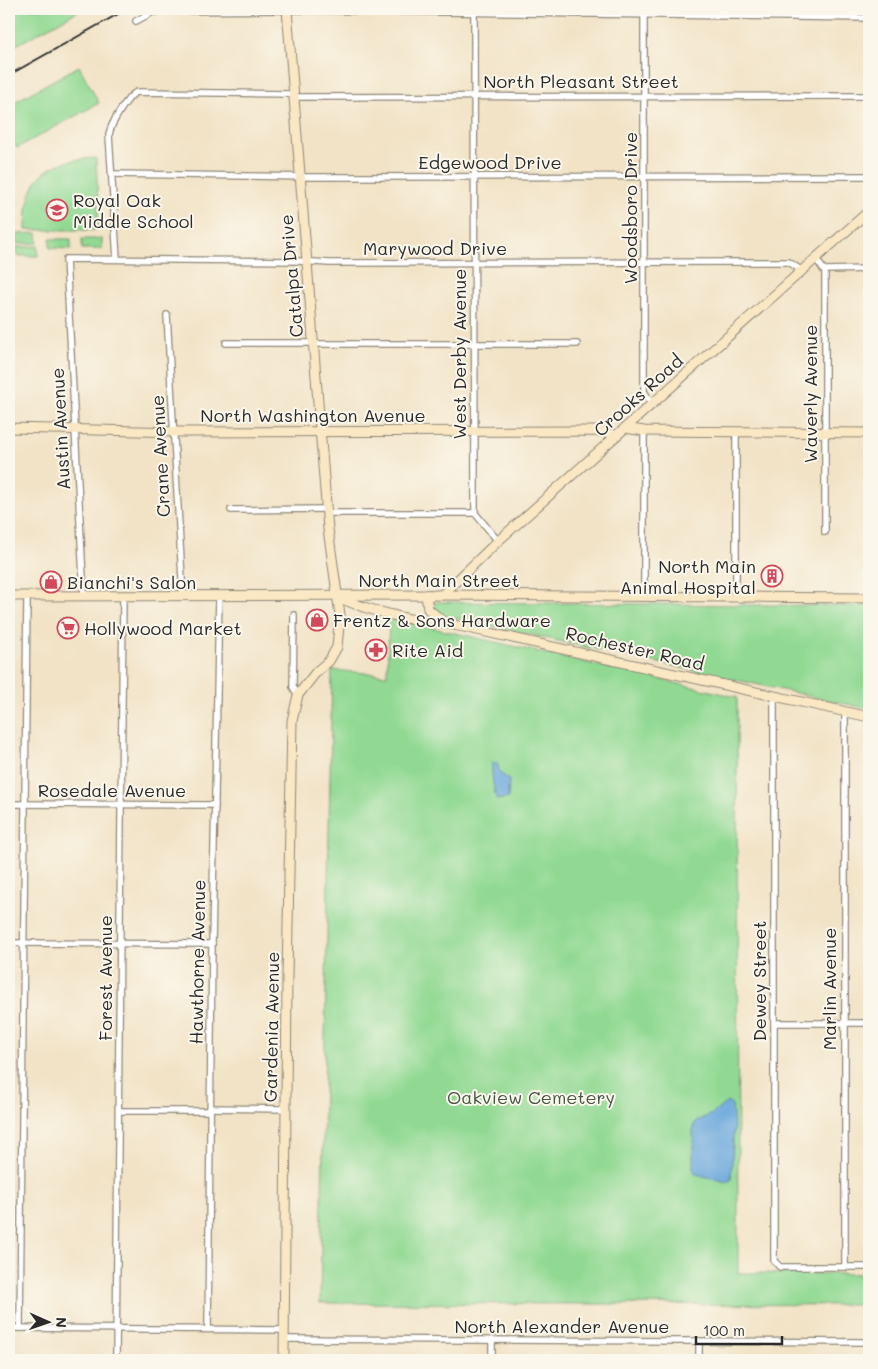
<svg xmlns="http://www.w3.org/2000/svg" width="878" height="1369" font-family="Mali,sans-serif">
<style>
.green{fill:#91d993;stroke:#5e825f}
.water{fill:#6aa8dc;stroke:#4a6a84}
.lines{fill:none;stroke-linecap:round;stroke-linejoin:round}
.street-casing{stroke:#8e8778;stroke-width:8}
.secondary-casing{stroke:#8e8778;stroke-width:11}
.street{stroke:#fff;stroke-width:5.5}
.secondary{stroke:#fae7c3;stroke-width:9}
.rail{stroke:#2b2b2b;stroke-width:2}
.labels{text-anchor:middle;dominant-baseline:central;stroke-width:4;stroke-linejoin:round;paint-order:stroke}
.street-label{font-size:18px;fill:#2b2b2b;stroke:#fbf7ec}
.poi-label{font-size:18px;fill:#2b2b2b;stroke:#fbf7ec;text-anchor:start}
.park-label{font-size:18px;fill:#445645;stroke:#fbf7ec}
</style>
<rect width="100%" height="100%" fill="#fbf7ec"/>
<filter id="ink" filterUnits="userSpaceOnUse"><feTurbulence type="fractalNoise" baseFrequency=".02" numOctaves="2"/><feDisplacementMap in="SourceGraphic" scale="10" xChannelSelector="R" yChannelSelector="G"/><feConvolveMatrix kernelMatrix="1 2 1 2 8 2 1 2 1" color-interpolation-filters="sRGB"/></filter>
<filter id="wash" filterUnits="userSpaceOnUse"><feTurbulence type="fractalNoise" baseFrequency=".0096" numOctaves="4" result="noise"/><feDisplacementMap in="SourceGraphic" scale="20" xChannelSelector="R" yChannelSelector="G"/><feGaussianBlur stdDeviation="1.12" result="paint"/><feColorMatrix in="noise" values="0 0 0 0 0 0 0 0 0 0 0 0 0 0 0 0 0 1.4 0 .05"/><feComposite in="paint" operator="in"/></filter>
<g filter="url(#wash)">
<rect width="100%" height="100%" fill="#f2e3c6"/>
<!-- green -->
<g class="green">
<polygon points="9,9 82,9 9,49"/>
<polygon points="79,66 99,103 17,148 9,134 9,105"/>
<path d="M96 158 99 227 96 230H26C26 178 44 160 96 158Z"/>
<polygon points="37,233 38,243 17,244 17,234"/>
<polygon points="50,239 71,239 71,249 50,248"/>
<rect x="82" y="239" width="20" height="10"/>
<polygon points="38,246 38,256 18,256 17,247"/>
<polygon points="437,602 869,606 869,709 445,616 434,611 434,603"/>
<polygon points="389,618 737,697 738,1273 869,1274 869,1305 320,1303 332,670 387,675"/>
</g>
<!-- water -->
<g class="water">
<path d="M493 762 497 763 500 773 509 780 508 798 497 800C494 795 490 767 493 762Z"/>
<polygon points="727,1102 732,1105 734,1126 731,1180 726,1182 696,1174 693,1169 693,1127 696,1121 712,1114"/>
</g>
</g>
<g filter="url(#ink)">
<g class="lines">
<!-- street casing -->
<g class="street-casing">
<g id="street">
<polyline points="474,9 475,513 498,541"/>
<polyline points="644,9 644,391 652,405"/>
<polyline points="136,21 153,12 161,11 300,10 869,18"/>
<polyline points="293,97 869,96"/>
<polyline points="112,174 307,177 869,176"/>
<path d="M117 259 109 135C110 125 128 95 137 92L293 94"/>
<polyline points="816,259 825,272 825,532"/>
<polyline points="824,270 869,269"/>
<polyline points="167,315 183,596"/>
<polyline points="226,343 313,343"/>
<polyline points="313,344 577,344"/>
<polyline points="231,510 326,509"/>
<polyline points="326,513 475,513"/>
<polyline points="84,596 66,259 298,261 329,263 789,262 802,271"/>
<polyline points="644,596 644,431"/>
<polyline points="736,597 736,432"/>
<polyline points="294,615 293,687 298,695"/>
<polyline points="774,696 774,1261 780,1267 869,1267"/>
<polyline points="845,711 845,1267"/>
<polyline points="9,804 215,805"/>
<polyline points="9,943 212,944"/>
<polyline points="774,1023 869,1023"/>
<polyline points="210,1108 286,1109"/>
<polyline points="119,1111 210,1111"/>
<polyline points="9,1328 284,1330"/>
<polyline points="20,1328 27,596"/>
<polyline points="208,1329 212,944 219,595"/>
<polyline points="284,1339 869,1342"/>
<polyline points="116,1360 123,596"/>
<polyline points="492,1360 492,1340"/>
<polyline points="699,1360 699,1341"/>
</g>
</g>
<!-- secondary casing -->
<g class="secondary-casing">
<g id="secondary">
<polyline points="9,428 181,432 601,431 617,435"/>
<polyline points="625,428 644,431 869,433"/>
<polyline points="426,595 442,595 498,541 869,211"/>
<polyline points="432,595 426,595 428,609 445,623 869,717"/>
<polyline points="440,595 869,598"/>
<polyline points="9,596 432,595"/>
<path d="M337 596C358 608 421 624 445 623"/>
<polyline points="284,1360 287,977 292,721 298,695 317,671 329,661 337,647 340,615 328,529 287,9"/>
</g>
</g>
<!-- street -->
<use href="#street" class="street"/>
<!-- secondary -->
<use href="#secondary" class="secondary"/>
<!-- rail -->
<polyline class="rail" points="9,75 127,9"/>
</g>
</g>
<!-- icons -->
<defs>
<g id="school-ring" transform="scale(1.125)"><circle r="9.5" fill="#fbf7ec" stroke="#d1495b" stroke-width="1.5"/><path d="M0-5L7-2L0 1L-7-2ZM-4 1L0 2.5L4 1V4Q0 6-4 4Z" fill="#d1495b"/></g>
<g id="building-ring" transform="scale(1.125)"><circle r="9.5" fill="#fbf7ec" stroke="#d1495b" stroke-width="1.5"/><path d="M-4-6H4V6H1V3H-1V6H-4ZM-2.5-4.3h1.7v1.8h-1.7ZM.8-4.3h1.7v1.8H.8ZM-2.5-1h1.7V.8h-1.7ZM.8-1h1.7V.8H.8Z" fill="#d1495b"/></g>
<g id="shop-ring" transform="scale(1.125)"><circle r="9.5" fill="#fbf7ec" stroke="#d1495b" stroke-width="1.5"/><path d="M-5-2.5h2.3a2.7 3.5 0 0 1 5.4 0H5L5.5 6h-11ZM-1.5-2.5h3a1.5 2.3 0 0 0-3 0Z" fill="#d1495b"/></g>
<g id="supermarket-ring" transform="scale(1.125)"><circle r="9.5" fill="#fbf7ec" stroke="#d1495b" stroke-width="1.5"/><path d="M-6-5.5h2.5l.6 2H6L4.5 2H-2.5L-4.4-4H-6ZM-1.5 3.2a1.3 1.3 0 1 0 .1 0ZM3 3.2a1.3 1.3 0 1 0 .1 0Z" fill="#d1495b"/></g>
<g id="pharmacy-ring" transform="scale(1.125)"><circle r="9.5" fill="#fbf7ec" stroke="#d1495b" stroke-width="1.5"/><path d="M-2-6h4v4h4v4h-4v4h-4v-4h-4v-4h4Z" fill="#d1495b"/></g>
</defs>
<g fill-rule="evenodd">
<use href="#school-ring" x="57" y="210"/>
<use href="#building-ring" x="772" y="576"/>
<use href="#shop-ring" x="51" y="582"/>
<use href="#shop-ring" x="317" y="620"/>
<use href="#supermarket-ring" x="68" y="628"/>
<use href="#pharmacy-ring" x="376" y="650"/>
</g>
<g class="labels">
<!-- street labels -->
<g class="street-label">
<text x="581" y="81">North Pleasant Street</text>
<text x="490" y="162">Edgewood Drive</text>
<text transform="translate(630 208) rotate(-90)">Woodsboro Drive</text>
<text x="435" y="248">Marywood Drive</text>
<text transform="translate(291 276) rotate(-95)">Catalpa Drive</text>
<text transform="translate(459 354) rotate(-90)">West Derby Avenue</text>
<text transform="translate(810 394) rotate(-90)">Waverly Avenue</text>
<text transform="translate(638 395) rotate(-42)">Crooks Road</text>
<text x="313" y="415">North Washington Avenue</text>
<text transform="translate(60 429) rotate(-93)">Austin Avenue</text>
<text transform="translate(160 456) rotate(-93)">Crane Avenue</text>
<text x="439" y="580">North Main Street</text>
<text transform="translate(635 648) rotate(13)">Rochester Road</text>
<text x="112" y="790">Rosedale Avenue</text>
<text transform="translate(197 962) rotate(-89)">Hawthorne Avenue</text>
<text transform="translate(105 978) rotate(-90)">Forest Avenue</text>
<text transform="translate(759 981) rotate(-90)">Dewey Street</text>
<text transform="translate(829 989) rotate(-90)">Marlin Avenue</text>
<text transform="translate(271 1027) rotate(-89)">Gardenia Avenue</text>
<text x="562" y="1326">North Alexander Avenue</text>
</g>
<!-- poi labels -->
<g class="poi-label">
<text x="73" y="200">Royal Oak<tspan x="73" dy="21">Middle School</tspan></text>
<text x="756" y="566" text-anchor="end">North Main<tspan x="756" dy="21">Animal Hospital</tspan></text>
<text x="67" y="582">Bianchi's Salon</text>
<text x="333" y="620">Frentz &amp; Sons Hardware</text>
<text x="84" y="628">Hollywood Market</text>
<text x="392" y="650">Rite Aid</text>
</g>
<!-- park labels -->
<g class="park-label">
<text x="531" y="1097">Oakview Cemetery</text>
</g>
</g>
<!-- margin -->
<rect width="878" height="1369" fill="none" stroke="#fbf7ec" stroke-width="30"/>
<!-- north arrow -->
<g transform="translate(48 1322) rotate(92)" stroke="#fbf7ec" stroke-width="4" paint-order="stroke">
<path d="M0-4L9 19L0 12L-9 19Z" fill="#2b2b2b"/>
<text y="-8" font-size="14" font-weight="bold" text-anchor="middle" fill="#2b2b2b">N</text>
</g>
<!-- scale -->
<path d="M696 1336v8h86v-8" fill="none" stroke="#2b2b2b" stroke-width="2.5"/>
<text x="703" y="1336" font-size="15" fill="#2b2b2b" stroke="#fbf7ec" stroke-width="4" paint-order="stroke">100 m</text>
</svg>
